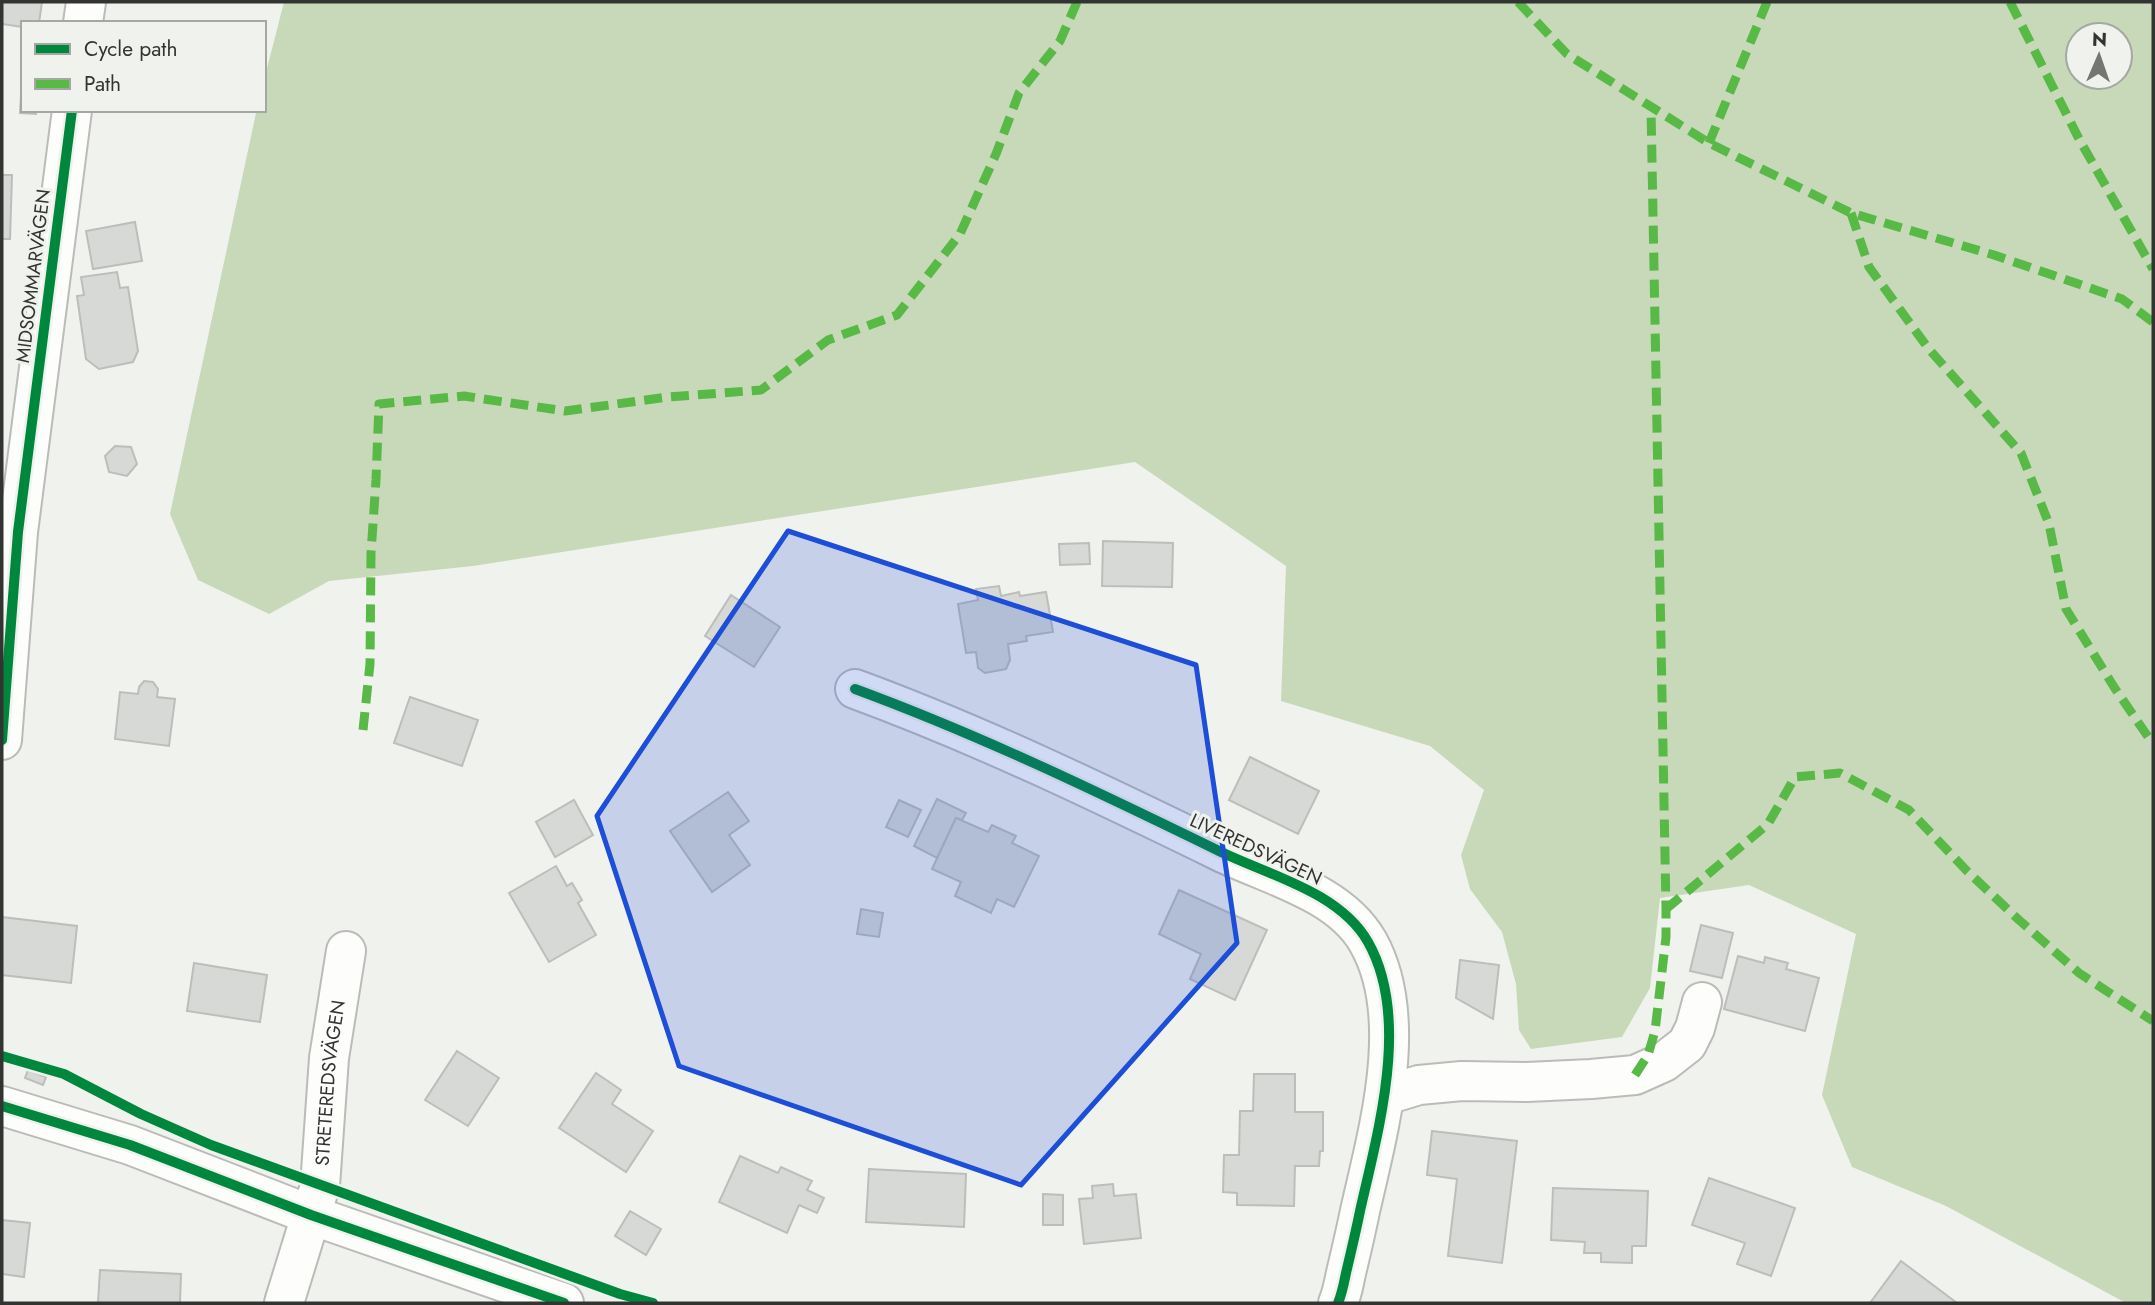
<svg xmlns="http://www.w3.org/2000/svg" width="2155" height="1305" font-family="Jost,sans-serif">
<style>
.forest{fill:#c8d9b9;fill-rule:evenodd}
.building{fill:#d7d9d6;stroke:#bcbebb;stroke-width:2}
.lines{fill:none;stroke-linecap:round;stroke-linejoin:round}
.minor-casing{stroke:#bbbcb9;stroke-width:42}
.minor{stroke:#fdfdfc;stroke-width:38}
.quiet{stroke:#58b947;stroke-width:9;stroke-dasharray:18 9;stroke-linecap:butt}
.cycleway-casing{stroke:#f0f3ed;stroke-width:15}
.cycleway{stroke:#00873e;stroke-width:10}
.marked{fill:#1d4ed8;fill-opacity:0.2;stroke:#1d4ed8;stroke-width:5;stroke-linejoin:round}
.labels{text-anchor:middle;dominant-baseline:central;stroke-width:6;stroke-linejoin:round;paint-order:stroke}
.street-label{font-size:19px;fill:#323431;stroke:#f0f3ed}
</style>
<rect width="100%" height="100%" fill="#f0f2ee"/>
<!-- forest -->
<path class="forest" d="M284 2H2153V1303H2126L1946 1206 1852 1167 1822 1095 1856 934 1749 885 1660 898 1650 988 1622 1037 1531 1049 1519 1030 1516 984 1502 932 1470 889 1461 855 1484 790 1430 746 1281 701 1286 566 1135 462 473 566 329 581 269 614 198 580 170 514 256 113 257 110H264V80ZM2078 35H2120V77H2078Z"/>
<!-- building -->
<g class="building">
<polygon points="2,2 42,2 39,23 23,23 23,27 2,24"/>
<polygon points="21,95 23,95 23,110 36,110 36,114 20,113"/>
<polygon points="2,175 12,175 10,239 2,239"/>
<polygon points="135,222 142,261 93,269 86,231"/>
<polygon points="117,272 120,288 128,287 138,351 133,362 99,369 86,359 77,296 84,295 81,277"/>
<polygon points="115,446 131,447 137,464 127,476 109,472 105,456"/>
<polygon points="1103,541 1173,543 1172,587 1102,586"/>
<polygon points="1089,543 1090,564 1060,565 1059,544"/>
<polygon points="999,586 1001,596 1019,592 1020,596 1046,592 1053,632 1026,636 1027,641 1008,644 1010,660 1006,669 985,673 978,668 976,652 966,653 958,604 978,600 976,589"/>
<polygon points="731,595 780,627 754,667 705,636"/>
<polygon points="144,681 153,682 158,689 157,697 175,699 169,746 115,739 120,692 138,694 139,687"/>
<polygon points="410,697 478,720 462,766 394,743"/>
<polygon points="1250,757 1319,791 1298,834 1229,800"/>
<polygon points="728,792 749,821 729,835 750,865 712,892 670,831"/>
<polygon points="937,799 966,813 962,820 956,818 937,858 914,846"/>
<polygon points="574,800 593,835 555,857 536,822"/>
<polygon points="899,800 921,810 908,837 886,827"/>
<polygon points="956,818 988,832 992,825 1016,836 1012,843 1039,856 1014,907 997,899 991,913 955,896 961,882 932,869"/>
<polygon points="556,866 567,886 572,883 582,900 578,903 596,935 549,962 509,893"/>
<polygon points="1179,890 1267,930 1235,1000 1190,979 1201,954 1159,934"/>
<polygon points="861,909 883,913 879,937 857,934"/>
<polygon points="2,917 77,926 71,983 2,975"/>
<polygon points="1701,925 1733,933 1722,978 1690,971"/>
<polygon points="1738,956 1764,963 1765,957 1788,963 1786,969 1819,978 1805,1031 1724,1009"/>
<polygon points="1460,960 1499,965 1493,1019 1456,998"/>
<polygon points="194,963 267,975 260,1022 187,1011"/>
<polygon points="457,1051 499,1078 468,1126 425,1100"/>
<polygon points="28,1070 46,1077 43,1085 25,1078"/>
<polygon points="596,1073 621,1090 612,1104 653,1131 626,1172 559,1128"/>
<polygon points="1254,1074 1295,1074 1295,1112 1323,1112 1323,1151 1320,1151 1319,1166 1295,1166 1294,1206 1237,1205 1237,1193 1223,1192 1224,1155 1239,1155 1240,1111 1253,1111"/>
<polygon points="1432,1131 1517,1141 1502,1263 1448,1256 1457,1179 1427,1175"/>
<polygon points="740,1156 778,1173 781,1167 812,1181 807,1190 824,1198 817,1213 799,1205 787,1233 719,1202"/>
<polygon points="869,1169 966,1174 964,1227 866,1222"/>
<polygon points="1709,1178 1795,1208 1771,1276 1737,1264 1745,1243 1692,1225"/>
<polygon points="1113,1184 1114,1196 1136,1194 1141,1238 1084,1244 1079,1199 1093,1198 1092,1186"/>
<polygon points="1553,1188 1648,1191 1646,1246 1632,1246 1632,1263 1601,1262 1601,1253 1584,1253 1585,1242 1551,1240"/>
<polygon points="1043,1194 1063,1195 1063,1225 1043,1225"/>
<polygon points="630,1211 661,1229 646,1255 615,1236"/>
<polygon points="2,1220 30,1223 24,1277 2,1274"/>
<polygon points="1901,1261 1957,1303 1870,1303"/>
<polygon points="100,1270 181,1274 180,1303 98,1303"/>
</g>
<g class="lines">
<!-- minor casing -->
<g class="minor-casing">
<g id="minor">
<polyline points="83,23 86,2"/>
<path d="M855 689C980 735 1098 792 1217 850 1267 875 1339 891 1368 942 1411 1018 1378 1131 1360 1211 1356 1231 1351 1252 1346 1273 1344 1283 1342 1294 1338 1303"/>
<polyline points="2,740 18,532 72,110"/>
<polyline points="1386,1095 1419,1085 1462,1081 1527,1082 1591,1079 1635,1075 1664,1062 1687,1044 1695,1028 1702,1002"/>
<polyline points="2,1106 130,1145 311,1215 564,1303"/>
<path id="s1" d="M284 1303 320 1186 329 1058 346 951"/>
</g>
</g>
<!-- minor -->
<use href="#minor" class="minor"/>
<!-- quiet -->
<g class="quiet">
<polyline points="1518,2 1567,54 1709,143 1851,213 1994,255 2122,299 2153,322"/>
<polyline points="2010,2 2079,139 2153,269"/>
<polyline points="1709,143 1767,2"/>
<polyline points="1851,213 1869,267 1928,348 2021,453 2049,524 2066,609 2114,687 2153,744"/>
<polyline points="363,730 370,664 371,553 376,480 379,404 464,396 565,411 668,397 761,390 828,340 897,315 960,234 996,154 1019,93 1060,41 1077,2"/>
<polyline points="1666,909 1768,824 1795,777 1840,773 1909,810 1967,871 2019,920 2079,973 2153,1021"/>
<polyline points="1635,1075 1648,1055 1655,1031 1666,937 1666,909 1651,108"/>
</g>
<!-- cycleway casing -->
<g class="cycleway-casing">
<g id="cycleway">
<path d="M855 689C980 735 1098 792 1217 850 1267 875 1339 891 1368 942 1411 1018 1378 1131 1360 1211 1356 1231 1351 1252 1346 1273 1344 1283 1342 1294 1338 1303"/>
<polyline points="2,740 18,532 72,110"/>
<polyline points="2,1056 64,1074 141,1114 211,1145 620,1294 653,1303"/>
<polyline points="2,1106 130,1145 311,1215 564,1303"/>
</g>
</g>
<!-- cycleway -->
<use href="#cycleway" class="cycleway"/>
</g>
<!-- marked area -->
<path class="marked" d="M788 531 1196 665 1237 943 1021 1185 679 1066 597 816Z"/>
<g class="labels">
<!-- street labels -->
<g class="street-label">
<text transform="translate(33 276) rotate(-83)">MIDSOMMARVÄGEN</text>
<text transform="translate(1256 849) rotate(25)">LIVEREDSVÄGEN</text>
<text stroke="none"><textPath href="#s1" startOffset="226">STRETEREDSVÄGEN</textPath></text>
</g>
</g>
<!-- border -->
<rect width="2155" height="1305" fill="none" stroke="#323431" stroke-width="7"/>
<!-- legend -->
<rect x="21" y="21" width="245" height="91" fill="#f0f3ed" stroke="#a4a7a2" stroke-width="2"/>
<rect x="35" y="44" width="35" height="10" fill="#00873e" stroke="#a4a7a2" stroke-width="2"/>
<text x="84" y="56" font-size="21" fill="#323431">Cycle path</text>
<rect x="35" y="79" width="35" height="10" fill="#58b947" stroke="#a4a7a2" stroke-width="2"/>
<text x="84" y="91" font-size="21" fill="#323431">Path</text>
<!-- north arrow -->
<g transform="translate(2099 56) rotate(2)"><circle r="33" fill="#f0f3ed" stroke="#a4a7a2" stroke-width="2"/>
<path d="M0-5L12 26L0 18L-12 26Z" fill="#747673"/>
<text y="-10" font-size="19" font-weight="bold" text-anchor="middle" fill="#323431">N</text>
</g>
</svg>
